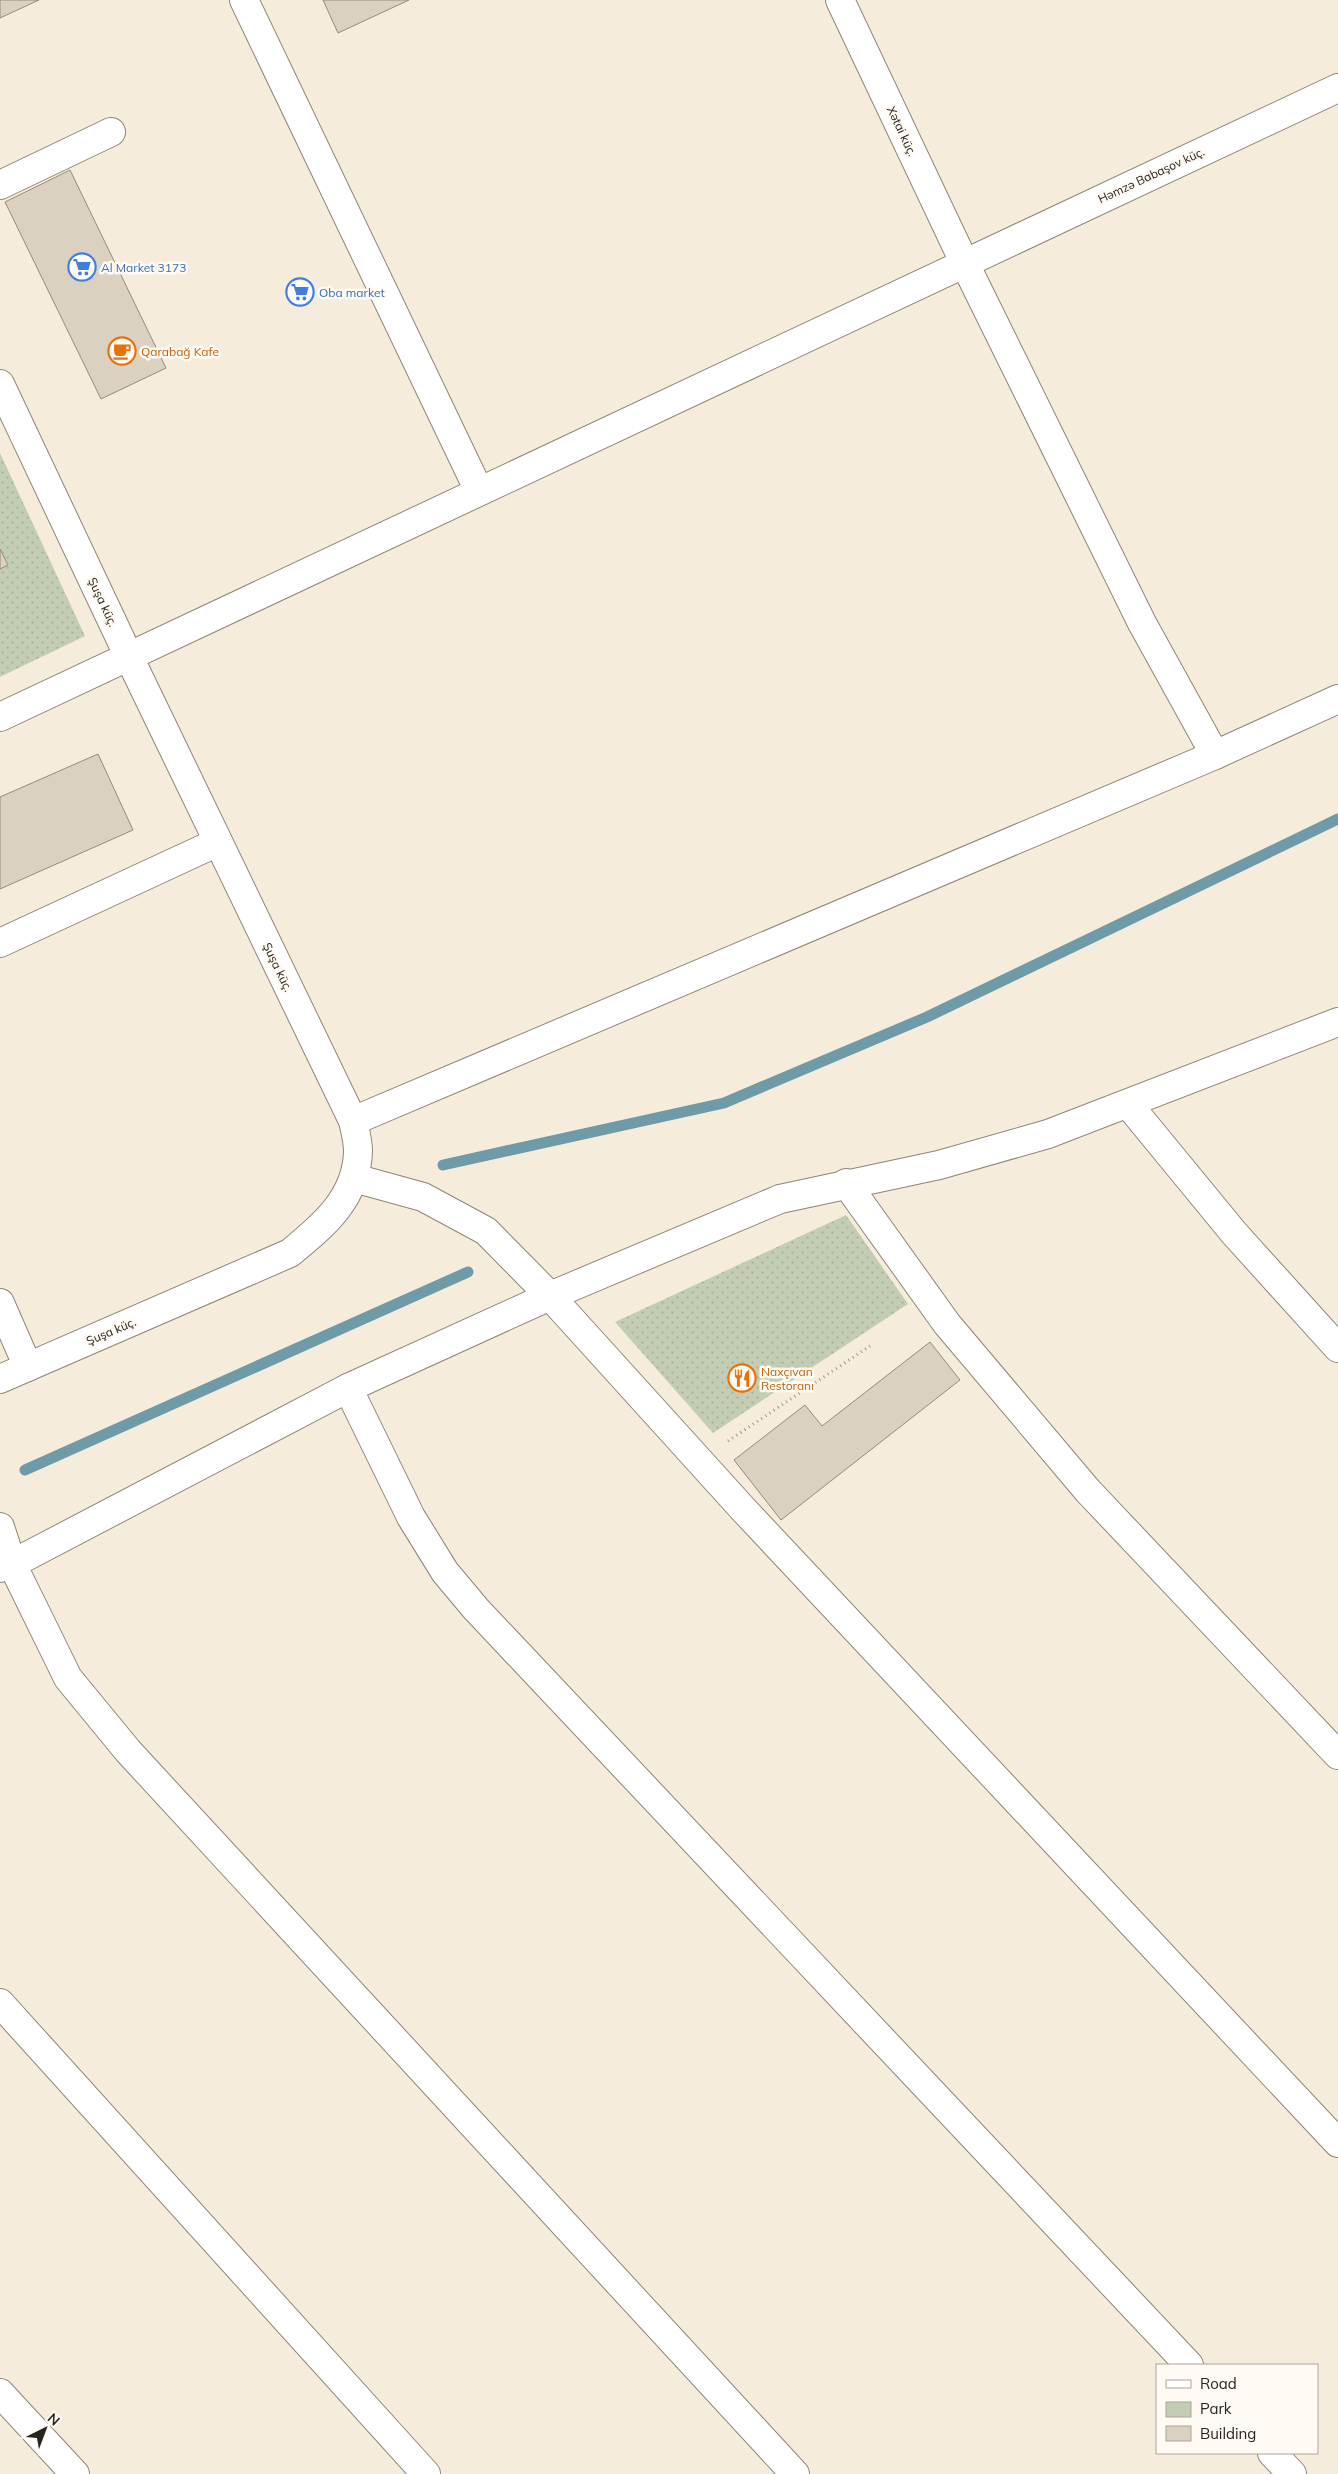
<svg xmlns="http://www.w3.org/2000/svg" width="1338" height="2474" font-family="Mulish,sans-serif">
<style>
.green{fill:url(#green-dots)}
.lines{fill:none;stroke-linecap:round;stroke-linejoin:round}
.stream{stroke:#6f9aa8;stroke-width:11}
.building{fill:#dbd1c1;stroke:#958b7d}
.minor-casing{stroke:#8e8577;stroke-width:30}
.path{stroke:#9d968a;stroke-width:3;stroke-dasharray:1 4;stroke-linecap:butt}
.minor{stroke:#fff;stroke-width:28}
.labels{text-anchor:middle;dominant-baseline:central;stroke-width:5;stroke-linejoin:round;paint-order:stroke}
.street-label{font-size:12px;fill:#27231e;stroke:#fffaf4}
.shop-label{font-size:12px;fill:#366cbe;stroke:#fffaf4;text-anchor:start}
.food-label{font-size:12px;fill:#c56008;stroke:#fffaf4;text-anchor:start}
</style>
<defs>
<pattern id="green-dots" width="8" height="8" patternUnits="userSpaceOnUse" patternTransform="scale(1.25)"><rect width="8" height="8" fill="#c3cdb3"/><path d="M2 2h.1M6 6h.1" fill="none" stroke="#a8b09a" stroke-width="1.8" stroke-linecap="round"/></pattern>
</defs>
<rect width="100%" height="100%" fill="#f6ecdc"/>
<!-- green -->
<g class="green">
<polygon points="0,453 85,636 0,677"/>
<polygon points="846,1215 908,1304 713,1433 615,1322"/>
</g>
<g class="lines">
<!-- stream -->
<g class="stream">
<polyline points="443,1165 724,1103 927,1017 1338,819"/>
<polyline points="25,1470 468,1272"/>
</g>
</g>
<!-- building -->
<g class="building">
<polygon points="0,0 39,0 0,18"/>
<polygon points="323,0 409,0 338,33"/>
<polygon points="70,170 166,368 101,399 5,202"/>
<polygon points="0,549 8,565 0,569"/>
<polygon points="98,754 133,830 0,889 0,797"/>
<polygon points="930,1342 960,1380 781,1520 734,1460 805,1405 822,1426"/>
</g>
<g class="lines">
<!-- minor casing -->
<g class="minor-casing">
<g id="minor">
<polyline points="244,0 479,491"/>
<polyline points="840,0 964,262 1142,623 1215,755"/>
<polyline points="0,185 111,132"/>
<path d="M0 384 129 657 353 1121C355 1130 358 1141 358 1151 357 1198 323 1226 290 1253L0 1379"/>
<polyline points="0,717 1338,88"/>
<polyline points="0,943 218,842"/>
<polyline points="1128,1104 1234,1233 1338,1348"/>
<polyline points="353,1121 1215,755 1338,699"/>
<polyline points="354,1178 423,1197 486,1231 550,1296 743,1509 1338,2143"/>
<polyline points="846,1183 947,1324 1088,1491 1338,1755"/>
<polyline points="0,1303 28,1367"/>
<polyline points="348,1388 411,1517 445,1572 476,1609 1189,2365"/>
<polyline points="0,1527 12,1564 68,1678 128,1751 795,2474"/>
<polyline points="0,1568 12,1564 348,1388 550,1296 780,1199 939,1165 1048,1134 1338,1022"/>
<polyline points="0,2003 426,2474"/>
<polyline points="0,2393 75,2474"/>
<polyline points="1272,2453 1292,2474"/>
</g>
</g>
<!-- path -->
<polyline class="path" points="728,1441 870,1346"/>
<!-- minor -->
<use href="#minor" class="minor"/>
</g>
<!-- icons -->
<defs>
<g id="supermarket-ring" transform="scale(1.4375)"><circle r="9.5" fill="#fffaf4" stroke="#3f7fe0" stroke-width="1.5"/><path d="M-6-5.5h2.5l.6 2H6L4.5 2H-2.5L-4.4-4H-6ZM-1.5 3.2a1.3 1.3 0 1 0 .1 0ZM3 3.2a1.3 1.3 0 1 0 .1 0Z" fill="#3f7fe0"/></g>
<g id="cafe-ring" transform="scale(1.4375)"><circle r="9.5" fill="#fffaf4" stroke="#e8710a" stroke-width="1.5"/><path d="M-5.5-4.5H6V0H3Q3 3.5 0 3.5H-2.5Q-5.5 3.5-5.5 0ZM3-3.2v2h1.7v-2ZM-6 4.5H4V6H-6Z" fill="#e8710a"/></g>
<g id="restaurant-ring" transform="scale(1.4375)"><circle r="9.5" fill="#fffaf4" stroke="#e8710a" stroke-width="1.5"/><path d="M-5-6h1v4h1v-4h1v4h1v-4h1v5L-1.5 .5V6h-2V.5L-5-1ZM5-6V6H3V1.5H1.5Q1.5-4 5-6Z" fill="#e8710a"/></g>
</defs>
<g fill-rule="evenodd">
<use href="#supermarket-ring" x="82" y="267"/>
<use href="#supermarket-ring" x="300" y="292"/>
<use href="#cafe-ring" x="122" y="351"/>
<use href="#restaurant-ring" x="742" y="1378"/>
</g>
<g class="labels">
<!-- street labels -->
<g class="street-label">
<text transform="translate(902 131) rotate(65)">Xətai küç.</text>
<text transform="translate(1151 175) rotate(-25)">Həmzə Babaşov küç.</text>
<text transform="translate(103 602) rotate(65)">Şuşa küç.</text>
<text transform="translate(278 967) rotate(64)">Şuşa küç.</text>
<text transform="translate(111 1331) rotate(-23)">Şuşa küç.</text>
</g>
<!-- shop labels -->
<g class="shop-label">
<text x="101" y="267">Al Market 3173</text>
<text x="319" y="292">Oba market</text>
</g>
<!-- food labels -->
<g class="food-label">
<text x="141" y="351">Qarabağ Kafe</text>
<text x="761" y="1371">Naxçıvan<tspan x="761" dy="14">Restoranı</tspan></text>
</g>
</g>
<!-- legend -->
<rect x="1156" y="2364" width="162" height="90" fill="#fffaf4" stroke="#a9a49e"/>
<rect x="1166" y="2380" width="25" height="8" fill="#ffffff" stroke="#a9a49e"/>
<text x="1200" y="2389" font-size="15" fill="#27231e">Road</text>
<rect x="1166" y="2402" width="25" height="15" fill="#c3cdb3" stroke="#a9a49e"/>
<text x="1200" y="2414" font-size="15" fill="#27231e">Park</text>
<rect x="1166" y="2426" width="25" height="15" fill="#dbd1c1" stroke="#a9a49e"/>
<text x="1200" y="2439" font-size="15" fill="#27231e">Building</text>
<!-- north arrow -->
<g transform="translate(45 2429) rotate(42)" stroke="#fffaf4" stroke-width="4" paint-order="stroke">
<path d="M0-4L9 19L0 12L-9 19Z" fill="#27231e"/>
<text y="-8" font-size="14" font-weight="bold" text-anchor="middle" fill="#27231e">N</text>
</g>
</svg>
